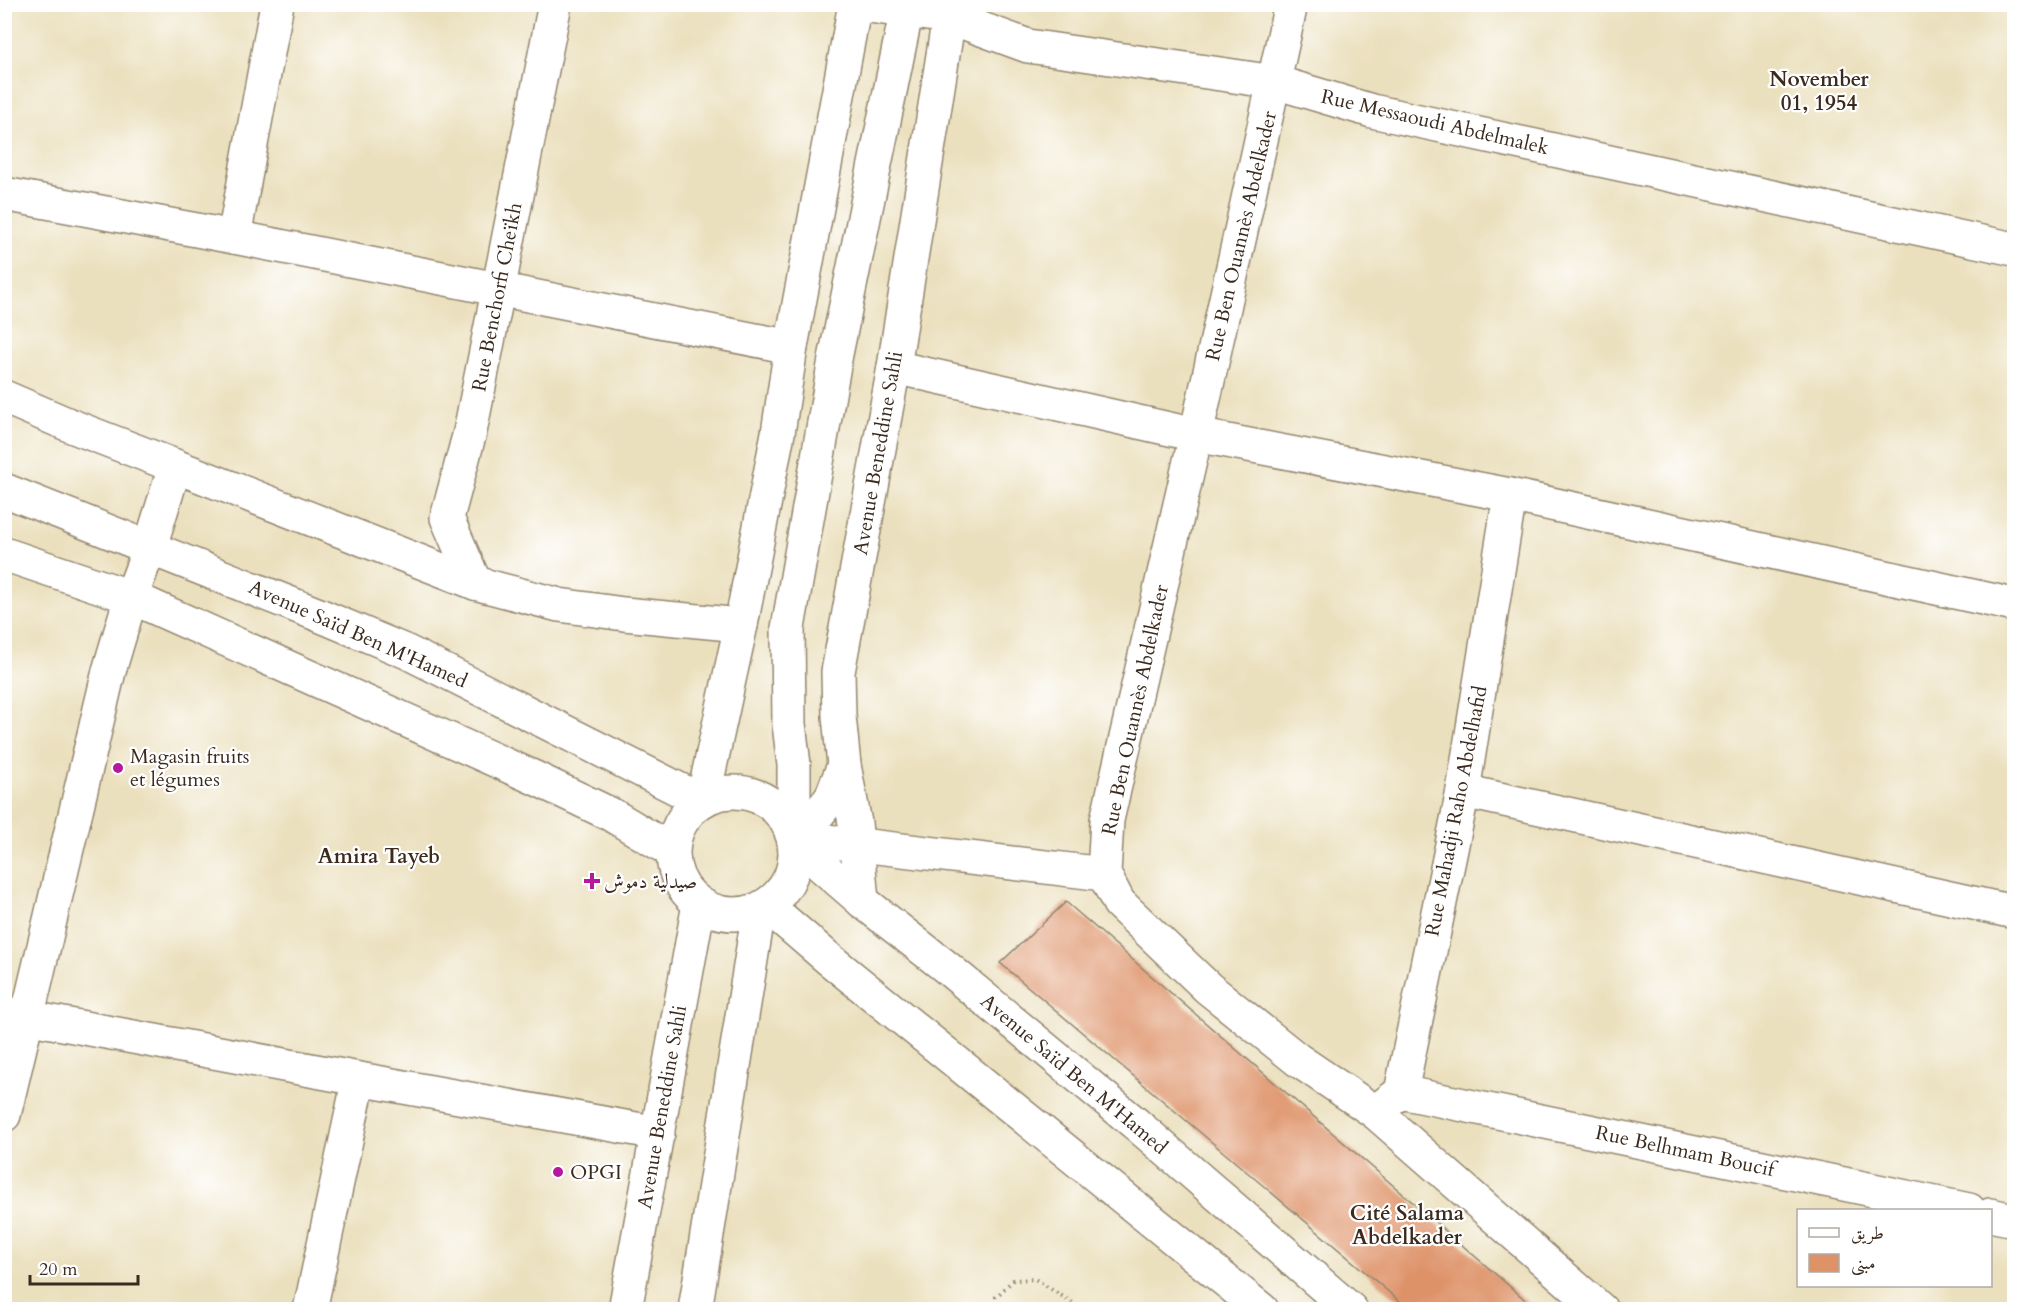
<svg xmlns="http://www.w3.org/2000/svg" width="2019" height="1314" font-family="Cardo,Amiri,serif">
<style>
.building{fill:#de9267}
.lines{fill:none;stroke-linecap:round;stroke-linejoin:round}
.minor-casing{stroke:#93856e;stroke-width:36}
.tertiary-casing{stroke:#93856e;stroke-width:36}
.primary-casing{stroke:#93856e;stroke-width:36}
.path{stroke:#93856e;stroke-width:4;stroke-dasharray:1.5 4.5;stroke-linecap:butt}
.minor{stroke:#fff;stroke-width:33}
.tertiary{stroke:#fff;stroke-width:33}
.primary{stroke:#fff;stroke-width:33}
.poi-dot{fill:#b5179e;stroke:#fff;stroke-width:2}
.labels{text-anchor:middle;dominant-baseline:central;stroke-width:4.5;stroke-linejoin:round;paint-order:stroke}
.street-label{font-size:20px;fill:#3b2a1e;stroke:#fff}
.poi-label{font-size:20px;fill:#3b2a1e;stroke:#fff;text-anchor:start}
.neighbourhood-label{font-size:21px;font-weight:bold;fill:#3b2a1e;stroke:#fff}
</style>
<rect width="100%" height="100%" fill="#fff"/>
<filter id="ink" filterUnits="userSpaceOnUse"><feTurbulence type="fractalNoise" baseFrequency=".0167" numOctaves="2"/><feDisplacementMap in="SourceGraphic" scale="12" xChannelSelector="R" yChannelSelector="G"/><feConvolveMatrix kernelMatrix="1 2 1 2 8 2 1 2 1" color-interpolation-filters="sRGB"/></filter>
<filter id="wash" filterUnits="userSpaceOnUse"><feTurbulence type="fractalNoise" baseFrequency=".008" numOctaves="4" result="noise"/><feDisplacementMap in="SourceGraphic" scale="24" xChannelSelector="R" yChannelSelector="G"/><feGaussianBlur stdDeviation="1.35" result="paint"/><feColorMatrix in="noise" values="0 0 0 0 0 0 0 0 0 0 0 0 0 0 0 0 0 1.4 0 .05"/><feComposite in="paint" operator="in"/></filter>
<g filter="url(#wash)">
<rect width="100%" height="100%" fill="#ebe0be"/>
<g id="blocks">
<!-- building -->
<polygon class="building" points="1066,902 1537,1310 1410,1310 1000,963"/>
</g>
</g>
<g filter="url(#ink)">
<use href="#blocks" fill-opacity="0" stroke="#93856e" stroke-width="1.5"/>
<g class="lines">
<!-- minor casing -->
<g class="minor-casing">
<g id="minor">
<polyline points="854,4 949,17 1028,46 1275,82 1372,111 2014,249"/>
<polyline points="1291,4 1196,435 1107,820 1104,874 1119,903 1208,988 1298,1060 1375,1112 1601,1310"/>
<polyline points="4,194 234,237 791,347"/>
<polyline points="234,237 277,4"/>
<polyline points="894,367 1196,435 1510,495 2014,605"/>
<polyline points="4,397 74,427 175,466 150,547 131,597 109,671 4,1115"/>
<polyline points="175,466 475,583 559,605 624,614 741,625"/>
<polyline points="475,583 447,518 470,432 555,4"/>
<polyline points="1463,791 2014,912"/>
<polyline points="791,832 810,824 831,798 844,765"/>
<polyline points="793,837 1104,874"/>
<polyline points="862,901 855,823 844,765 839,716 838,672 894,367 951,4"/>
<polyline points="4,1013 359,1079 658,1133"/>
<polyline points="1401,1092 1969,1210"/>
<polyline points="1375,1112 1401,1092 1463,791 1510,495"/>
<polyline points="1990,1215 2014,1220"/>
<polyline points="310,1310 359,1079"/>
</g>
</g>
<!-- tertiary casing -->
<g class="tertiary-casing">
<g id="tertiary">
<polyline points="703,799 741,625 778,433 791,347 855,4"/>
<polyline points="788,823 794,796 794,765 789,724 788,628 836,354 908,4"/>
<polyline points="625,1310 699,904"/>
<polyline points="695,1310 759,910"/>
</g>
</g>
<!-- primary casing -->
<g class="primary-casing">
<g id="primary">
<polyline points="4,490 319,615 407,652 702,801"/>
<polyline points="4,554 131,597 535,778 612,815 672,851"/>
<circle cx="734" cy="853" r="61"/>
<polyline points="794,842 862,901 946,967 1136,1124 1351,1310"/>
<polyline points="766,905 829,959 1262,1310"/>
</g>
</g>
<!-- path -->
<polyline class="path" points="995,1310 996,1297 1013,1280 1035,1279 1084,1310"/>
<!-- minor -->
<use href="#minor" class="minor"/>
<!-- tertiary -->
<use href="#tertiary" class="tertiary"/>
<!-- primary -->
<use href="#primary" class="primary"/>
</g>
</g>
<!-- markers -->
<g class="poi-dot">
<circle cx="118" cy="768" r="6"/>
<path d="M589 872h6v6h6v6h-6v6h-6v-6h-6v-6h6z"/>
<circle cx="558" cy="1172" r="6"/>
</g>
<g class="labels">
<!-- street labels -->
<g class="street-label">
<text transform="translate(1435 122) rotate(13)">Rue Messaoudi Abdelmalek</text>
<text transform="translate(1241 236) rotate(-77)">Rue Ben Ouannès Abdelkader</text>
<text transform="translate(497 297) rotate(-79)">Rue Benchorfi Cheïkh</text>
<text transform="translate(878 453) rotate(-80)">Avenue Beneddine Sahli</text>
<text transform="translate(358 634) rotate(24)">Avenue Saïd Ben M'Hamed</text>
<text transform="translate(1135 710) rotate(-78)">Rue Ben Ouannès Abdelkader</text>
<text transform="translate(1456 811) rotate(-79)">Rue Mahadji Raho Abdelhafid</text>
<text transform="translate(1074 1074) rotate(40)">Avenue Saïd Ben M'Hamed</text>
<text transform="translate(662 1107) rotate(-80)">Avenue Beneddine Sahli</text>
<text transform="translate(1685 1151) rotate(12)">Rue Belhmam Boucif</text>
</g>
<!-- poi labels -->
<g class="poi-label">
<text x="130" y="756">Magasin fruits<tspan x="130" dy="23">et légumes</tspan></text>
<text x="604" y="881">صيدلية دموش</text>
<text x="570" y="1172">OPGI</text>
</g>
<!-- neighbourhood labels -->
<g class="neighbourhood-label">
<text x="1819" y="79">November<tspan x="1819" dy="24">01, 1954</tspan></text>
<text x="379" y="856">Amira Tayeb</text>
<text x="1407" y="1213">Cité Salama<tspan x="1407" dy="24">Abdelkader</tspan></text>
</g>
</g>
<!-- margin -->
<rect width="2019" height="1314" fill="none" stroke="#fff" stroke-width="24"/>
<!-- legend -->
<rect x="1797" y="1209" width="195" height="78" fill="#ffffff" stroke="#b1aaa5" stroke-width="1.5"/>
<rect x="1809" y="1228" width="30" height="9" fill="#ffffff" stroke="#b1aaa5" stroke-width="1.5"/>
<text x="1851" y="1239" font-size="18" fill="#3b2a1e">طريق</text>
<rect x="1809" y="1254" width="30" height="18" fill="#de9267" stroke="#b1aaa5" stroke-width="1.5"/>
<text x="1851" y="1269" font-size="18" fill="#3b2a1e">مبنى</text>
<!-- scale -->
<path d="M30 1275v9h108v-9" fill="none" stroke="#3b2a1e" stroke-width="3"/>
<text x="39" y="1275" font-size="18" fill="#3b2a1e" stroke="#ffffff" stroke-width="4.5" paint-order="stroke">20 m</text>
</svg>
